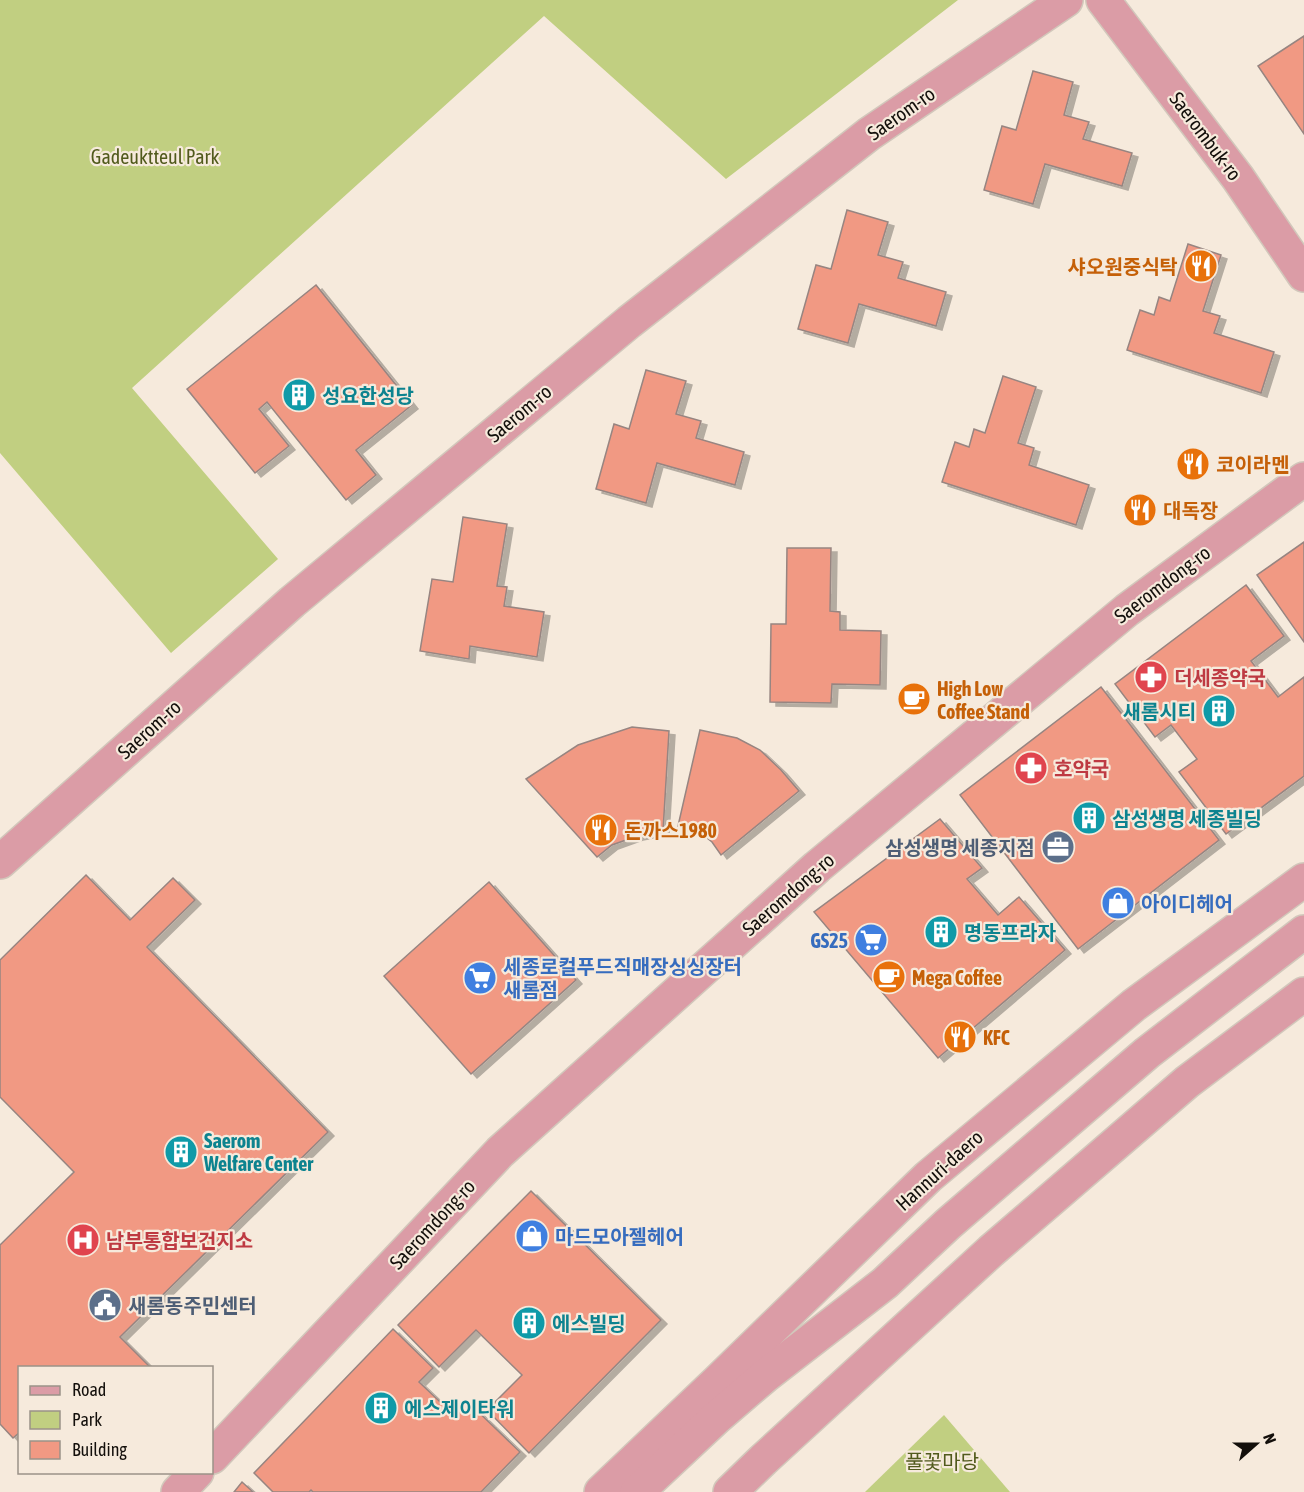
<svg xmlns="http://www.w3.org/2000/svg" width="1304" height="1492" font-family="'Asap Condensed','Noto Sans KR',sans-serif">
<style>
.green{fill:#c1cf81}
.building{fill:#f19983;stroke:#978581;stroke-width:1.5;filter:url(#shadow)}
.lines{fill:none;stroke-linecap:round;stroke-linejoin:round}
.minor-casing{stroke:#d2c7bb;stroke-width:36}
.minor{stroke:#db9ca6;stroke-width:33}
.labels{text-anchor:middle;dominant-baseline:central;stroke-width:4.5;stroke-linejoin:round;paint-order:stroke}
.street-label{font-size:20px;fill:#130f0b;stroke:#f6eadc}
.park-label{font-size:20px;fill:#515a1c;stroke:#f6eadc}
.food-label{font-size:20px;font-weight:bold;fill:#c56008;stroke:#f6eadc;text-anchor:start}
.culture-label{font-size:20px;font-weight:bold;fill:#0d838f;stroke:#f6eadc;text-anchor:start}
.health-label{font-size:20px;font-weight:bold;fill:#be3a42;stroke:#f6eadc;text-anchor:start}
.service-label{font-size:20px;font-weight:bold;fill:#4e5e75;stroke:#f6eadc;text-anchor:end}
.shop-label{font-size:20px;font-weight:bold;fill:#366cbe;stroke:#f6eadc;text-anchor:start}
</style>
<defs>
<filter id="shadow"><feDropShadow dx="6" dy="4" stdDeviation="0" flood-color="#0004"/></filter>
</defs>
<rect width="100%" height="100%" fill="#f6eadc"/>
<!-- green -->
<g class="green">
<polygon points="0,0 958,0 726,179 544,16 132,388 278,559 171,653 0,453"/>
<polygon points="944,1415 1010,1492 865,1492"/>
</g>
<!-- building -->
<g class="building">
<polygon points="1304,36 1304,134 1258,66"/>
<polygon points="1033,71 1073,82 1064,115 1089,122 1083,139 1132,153 1122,186 1045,164 1033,204 984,190 1002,126 1016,130"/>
<polygon points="847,210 888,222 878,255 903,262 898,278 946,292 936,326 859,304 848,343 798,329 816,265 831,269"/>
<polygon points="1188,244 1221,255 1203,311 1220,316 1214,333 1274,352 1261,393 1127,350 1140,310 1154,315 1159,297 1170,301"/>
<polygon points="316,285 412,405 356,450 376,475 346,500 267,402 259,409 289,446 255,473 187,389"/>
<polygon points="646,370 686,381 676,414 701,421 696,438 744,452 735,485 657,463 646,503 596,489 614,424 629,429"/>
<polygon points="1003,376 1036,387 1018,443 1034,448 1029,465 1089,485 1076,525 942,482 955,442 969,447 974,429 985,433"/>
<polygon points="463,517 507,524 497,586 507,587 504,606 544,612 537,657 470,646 469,659 420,651 432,579 453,582"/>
<polygon points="1304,542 1304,642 1257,575"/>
<polygon points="787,548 831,548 830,611 840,612 840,630 881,631 880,685 832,684 831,703 770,702 771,624 786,624"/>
<polygon points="1246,585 1284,636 1251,661 1278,697 1304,677 1304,776 1226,834 1179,772 1197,759 1171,725 1155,737 1115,684"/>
<polygon points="1101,687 1219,840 1078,949 960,795"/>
<polygon points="632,727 669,731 663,831 637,836 612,845 597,857 526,779 578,745"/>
<polygon points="700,730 737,738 760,750 781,770 799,791 721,855 712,842 697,830 678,826"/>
<polygon points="940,819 982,868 967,879 998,915 1019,897 1065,950 938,1058 814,912"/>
<polygon points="86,875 130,920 173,878 195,900 147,947 328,1132 120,1337 151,1368 20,1368 20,1432 13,1438 0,1424 0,1245 74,1172 0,1097 0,960"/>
<polygon points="489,882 576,980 471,1074 384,976"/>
<polygon points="531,1191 661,1320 529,1453 487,1410 522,1375 476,1330 439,1367 398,1325"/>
<polygon points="393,1329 433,1368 419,1382 454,1415 467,1401 520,1452 481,1492 313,1492 311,1490 309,1492 273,1492 254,1473"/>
<polygon points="242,1482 253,1492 234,1492"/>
</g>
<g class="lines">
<!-- minor casing -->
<g class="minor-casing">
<g id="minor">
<polyline points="1103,0 1238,178 1304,275"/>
<polyline points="0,862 292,602 629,322 869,134 1066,0"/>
<polyline points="212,1457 500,1152 817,867 1127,610 1304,479"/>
<polyline points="178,1492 197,1472"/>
<polyline points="601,1492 717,1382 928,1177 1134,1005 1304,880"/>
<polyline points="637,1492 716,1418 765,1376 885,1283 948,1224 1147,1053 1304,932"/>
<polyline points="730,1492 763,1460 991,1251 1187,1082 1304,994"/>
</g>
</g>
<!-- minor -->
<use href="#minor" class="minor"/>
</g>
<!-- icons -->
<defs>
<g id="restaurant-disc" transform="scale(1.725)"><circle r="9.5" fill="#e8710a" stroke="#f6eadc"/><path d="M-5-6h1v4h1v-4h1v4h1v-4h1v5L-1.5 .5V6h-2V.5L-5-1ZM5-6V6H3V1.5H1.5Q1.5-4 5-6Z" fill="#fff"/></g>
<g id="building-disc" transform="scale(1.725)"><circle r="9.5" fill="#0f9aa8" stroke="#f6eadc"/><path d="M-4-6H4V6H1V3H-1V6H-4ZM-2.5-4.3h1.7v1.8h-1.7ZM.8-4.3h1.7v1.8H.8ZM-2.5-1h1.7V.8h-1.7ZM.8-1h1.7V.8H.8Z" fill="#fff"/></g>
<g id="pharmacy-disc" transform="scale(1.725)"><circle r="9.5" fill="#e0444e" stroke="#f6eadc"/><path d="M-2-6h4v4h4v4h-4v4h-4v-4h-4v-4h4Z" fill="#fff"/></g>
<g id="cafe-disc" transform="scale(1.725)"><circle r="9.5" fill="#e8710a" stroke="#f6eadc"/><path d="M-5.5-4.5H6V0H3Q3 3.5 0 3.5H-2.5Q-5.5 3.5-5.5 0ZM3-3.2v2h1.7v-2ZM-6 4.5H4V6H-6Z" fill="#fff"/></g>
<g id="office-disc" transform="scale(1.725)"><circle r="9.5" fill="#5c6f8a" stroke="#f6eadc"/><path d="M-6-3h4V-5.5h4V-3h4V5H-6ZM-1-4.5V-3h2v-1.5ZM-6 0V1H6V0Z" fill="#fff"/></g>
<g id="shop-disc" transform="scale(1.725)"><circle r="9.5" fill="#3f7fe0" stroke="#f6eadc"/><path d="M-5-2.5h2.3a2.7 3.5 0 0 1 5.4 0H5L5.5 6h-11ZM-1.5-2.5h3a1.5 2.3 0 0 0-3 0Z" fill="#fff"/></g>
<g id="supermarket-disc" transform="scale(1.725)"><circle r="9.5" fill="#3f7fe0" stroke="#f6eadc"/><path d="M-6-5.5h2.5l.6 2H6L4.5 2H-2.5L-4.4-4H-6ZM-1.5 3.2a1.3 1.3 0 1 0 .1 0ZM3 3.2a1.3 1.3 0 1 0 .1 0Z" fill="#fff"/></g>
<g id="hospital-disc" transform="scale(1.725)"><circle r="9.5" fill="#e0444e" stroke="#f6eadc"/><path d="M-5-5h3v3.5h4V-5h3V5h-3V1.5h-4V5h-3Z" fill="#fff"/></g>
<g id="civic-disc" transform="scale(1.725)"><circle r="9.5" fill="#5c6f8a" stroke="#f6eadc"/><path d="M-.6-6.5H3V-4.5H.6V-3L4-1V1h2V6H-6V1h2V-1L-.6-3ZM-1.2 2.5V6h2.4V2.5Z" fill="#fff"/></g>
</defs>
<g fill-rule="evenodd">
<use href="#restaurant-disc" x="1201" y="266"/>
<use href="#building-disc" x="299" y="395"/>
<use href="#restaurant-disc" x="1193" y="464"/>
<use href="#restaurant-disc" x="1140" y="510"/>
<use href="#pharmacy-disc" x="1151" y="677"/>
<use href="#cafe-disc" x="914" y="699"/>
<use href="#building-disc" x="1219" y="711"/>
<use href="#pharmacy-disc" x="1031" y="768"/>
<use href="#building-disc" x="1089" y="818"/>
<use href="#restaurant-disc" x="601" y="830"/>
<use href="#office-disc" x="1058" y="847"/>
<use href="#shop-disc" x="1118" y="903"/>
<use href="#building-disc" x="941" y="932"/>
<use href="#supermarket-disc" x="871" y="940"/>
<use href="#cafe-disc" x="889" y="977"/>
<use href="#supermarket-disc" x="480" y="978"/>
<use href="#restaurant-disc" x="960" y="1037"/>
<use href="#building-disc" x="181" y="1152"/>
<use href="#shop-disc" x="532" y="1236"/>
<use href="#hospital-disc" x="83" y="1240"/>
<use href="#civic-disc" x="105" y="1305"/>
<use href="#building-disc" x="529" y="1323"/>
<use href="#building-disc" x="381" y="1408"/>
</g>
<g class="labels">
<!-- street labels -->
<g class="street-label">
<text transform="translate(901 113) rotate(-35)">Saerom-ro</text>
<text transform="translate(1206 136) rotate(53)">Saerombuk-ro</text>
<text transform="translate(519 413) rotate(-40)">Saerom-ro</text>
<text transform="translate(1162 584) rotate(-37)">Saeromdong-ro</text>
<text transform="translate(149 729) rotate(-42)">Saerom-ro</text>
<text transform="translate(788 894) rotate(-41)">Saeromdong-ro</text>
<text transform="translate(939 1170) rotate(-42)">Hannuri-daero</text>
<text transform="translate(432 1224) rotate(-47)">Saeromdong-ro</text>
</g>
<!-- park labels -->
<g class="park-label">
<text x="155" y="156">Gadeuktteul Park</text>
<text x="942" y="1461">풀꽃마당</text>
</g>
<!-- food labels -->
<g class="food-label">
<text x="1178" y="266" text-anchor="end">샤오원중식탁</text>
<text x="1216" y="464">코이라멘</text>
<text x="1163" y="510">대독장</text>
<text x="937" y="688">High Low<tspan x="937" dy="23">Coffee Stand</tspan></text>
<text x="624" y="830">돈까스1980</text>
<text x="912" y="977">Mega Coffee</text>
<text x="983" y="1037">KFC</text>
</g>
<!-- culture labels -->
<g class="culture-label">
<text x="322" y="395">성요한성당</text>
<text x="1196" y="711" text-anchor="end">새롬시티</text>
<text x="1112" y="818">삼성생명 세종빌딩</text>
<text x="964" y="932">명동프라자</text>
<text x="204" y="1140">Saerom<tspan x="204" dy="23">Welfare Center</tspan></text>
<text x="552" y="1323">에스빌딩</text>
<text x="404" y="1408">에스제이타워</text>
</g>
<!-- health labels -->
<g class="health-label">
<text x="1174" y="677">더세종약국</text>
<text x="1054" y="768">호약국</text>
<text x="106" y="1240">남부통합보건지소</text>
</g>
<!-- service labels -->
<g class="service-label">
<text x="1035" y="847">삼성생명 세종지점</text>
<text x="128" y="1305" text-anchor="start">새롬동주민센터</text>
</g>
<!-- shop labels -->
<g class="shop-label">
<text x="1141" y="903">아이디헤어</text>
<text x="848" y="940" text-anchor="end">GS25</text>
<text x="503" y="966">세종로컬푸드직매장싱싱장터<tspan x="503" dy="23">새롬점</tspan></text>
<text x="555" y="1236">마드모아젤헤어</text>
</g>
</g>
<!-- legend -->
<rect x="18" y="1366" width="195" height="108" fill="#f6eadc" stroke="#9b9288" stroke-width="1.5"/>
<rect x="30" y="1386" width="30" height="9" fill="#db9ca6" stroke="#9b9288" stroke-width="1.5"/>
<text x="72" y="1396" font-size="18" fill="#130f0b">Road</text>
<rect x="30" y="1411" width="30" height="18" fill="#c1cf81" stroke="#9b9288" stroke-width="1.5"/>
<text x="72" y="1426" font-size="18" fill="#130f0b">Park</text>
<rect x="30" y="1441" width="30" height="18" fill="#f19983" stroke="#9b9288" stroke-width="1.5"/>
<text x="72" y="1456" font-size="18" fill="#130f0b">Building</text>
<!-- north arrow -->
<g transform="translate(1256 1444) rotate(69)" stroke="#f6eadc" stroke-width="4.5" paint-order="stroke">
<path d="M0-4.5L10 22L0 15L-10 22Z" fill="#130f0b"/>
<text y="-9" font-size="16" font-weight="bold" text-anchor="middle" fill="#130f0b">N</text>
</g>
</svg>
